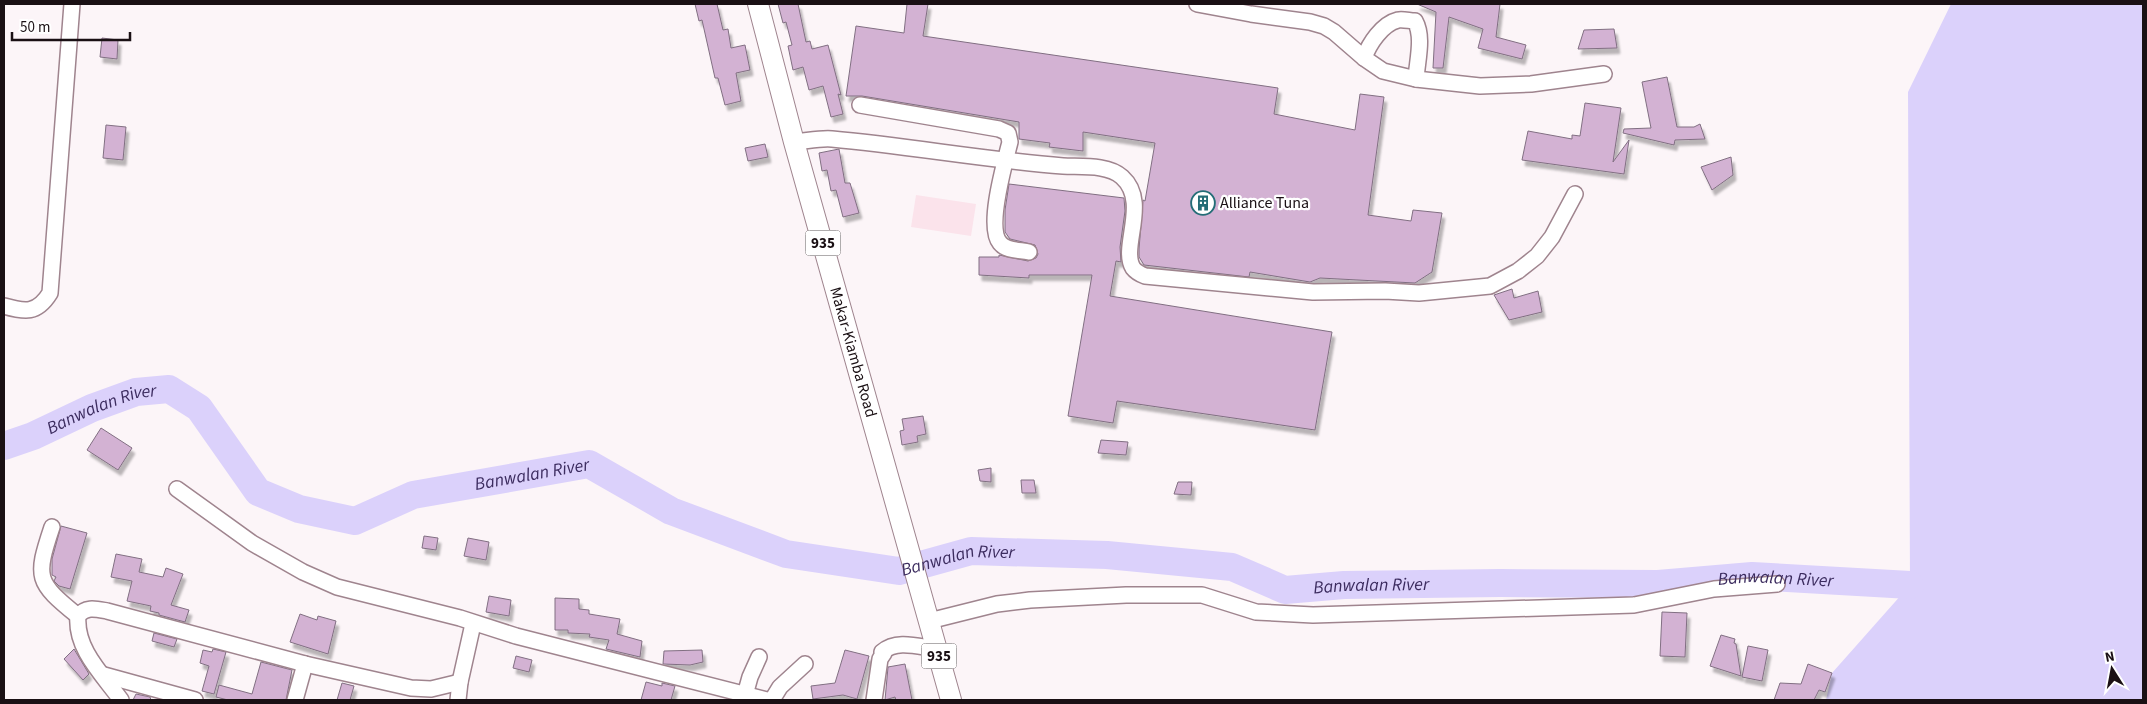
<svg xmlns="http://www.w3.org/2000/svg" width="2147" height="704" font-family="'Source Sans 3',sans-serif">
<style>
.built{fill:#fbe3eb}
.water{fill:#dbd1fb}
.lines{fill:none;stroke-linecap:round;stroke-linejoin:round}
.river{stroke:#dbd1fb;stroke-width:28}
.building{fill:#d3b2d3;stroke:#816f82;filter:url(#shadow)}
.minor-casing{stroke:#9f848e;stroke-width:18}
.major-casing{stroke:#9f848e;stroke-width:22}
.minor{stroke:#fff;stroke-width:15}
.major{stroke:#fff;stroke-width:20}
.labels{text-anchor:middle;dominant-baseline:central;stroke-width:4.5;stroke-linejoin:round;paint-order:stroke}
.shield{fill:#fff;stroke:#5f585a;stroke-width:1}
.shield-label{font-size:15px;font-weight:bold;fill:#1a1014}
.poi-label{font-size:16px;fill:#1a1014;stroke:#fff;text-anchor:start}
.street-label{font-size:16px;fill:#1a1014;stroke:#fff}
.water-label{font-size:18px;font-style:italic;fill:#3c2c5f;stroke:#fff}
</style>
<defs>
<filter id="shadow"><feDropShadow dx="3" dy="5.5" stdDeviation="1" flood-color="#0004"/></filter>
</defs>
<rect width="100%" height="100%" fill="#fcf5f8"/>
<!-- built -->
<polygon class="built" points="916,195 976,204 971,236 911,227"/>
<!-- water -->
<polygon class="water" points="1951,4 2143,4 2143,700 1826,700 1832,673 1910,585 1908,92"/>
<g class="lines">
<!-- river -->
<path class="river" id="s1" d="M4 446 33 436 92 408 136 392 169 389 199 408 258 492 299 509 355 521 413 495 589 464 671 511 786 554 899 571 971 551 1107 555 1232 567 1285 590 1344 585 1500 583 1658 584 1752 576 1910 585"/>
</g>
<!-- building -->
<g class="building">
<polygon points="695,4 717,4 723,30 728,29 731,48 745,45 750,70 736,73 741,101 725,105 718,78 715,78 702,20 699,21"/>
<polygon points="778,4 798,4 806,42 810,41 812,49 828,45 841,95 838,94 843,114 831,117 823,86 809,90 803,67 793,70 788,46 792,45 786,22 783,23"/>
<polygon points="907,4 928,4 923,36 1278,88 1274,114 1355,130 1360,94 1384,97 1368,215 1411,221 1413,210 1442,213 1432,272 1415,283 1320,278 1310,282 1250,272 1249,277 1144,265 1139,257 1139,249 1143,200 1145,201 1155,143 1083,132 1083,151 1049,147 1050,143 1019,139 1019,122 862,96 846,96 856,26 904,33"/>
<polygon points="1417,4 1500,4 1496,37 1526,45 1522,59 1478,48 1483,29 1449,17 1443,68 1433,68 1436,12"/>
<polygon points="1614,29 1617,48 1578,49 1584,30"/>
<polygon points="102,38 118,40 117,59 100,57"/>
<polygon points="1667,77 1677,127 1694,127 1700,124 1705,139 1675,140 1674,145 1623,133 1624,129 1651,128 1642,82"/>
<polygon points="1585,103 1621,108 1613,162 1629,140 1624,174 1522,160 1528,131 1572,139 1572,135 1580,136"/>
<polygon points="106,125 126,127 123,160 103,158"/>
<polygon points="765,144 768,157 748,161 745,148"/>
<polygon points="839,149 845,183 850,183 859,213 843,217 836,190 831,191 827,170 822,171 819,153"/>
<polygon points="1731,157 1733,175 1712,190 1701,167"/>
<polygon points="1009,184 1124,198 1125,211 1120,247 1121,262 1116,261 1110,296 1332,332 1315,430 1117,401 1113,423 1068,416 1092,275 1029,275 1029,278 979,275 979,257 999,257 999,255 1028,261 1036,258 1038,254 1035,245 1010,239 1005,232 1005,210"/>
<polygon points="1512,289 1514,298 1538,291 1542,312 1509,320 1494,295"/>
<polygon points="923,416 926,434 917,436 918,442 902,445 900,431 904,430 902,419"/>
<polygon points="101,428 132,448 118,470 87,450"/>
<polygon points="1101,440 1128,442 1126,455 1098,453"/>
<polygon points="991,468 991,482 980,481 978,470"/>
<polygon points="1021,480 1034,480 1036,493 1022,493"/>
<polygon points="1178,482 1192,482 1191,495 1174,494"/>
<polygon points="61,526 87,533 70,589 59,586 54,581 56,577 52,575 52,559"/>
<polygon points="424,536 438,538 436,550 422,548"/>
<polygon points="468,538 489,542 486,560 464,556"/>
<polygon points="116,554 142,559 139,572 163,577 166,568 183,574 171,605 189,610 185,622 159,615 159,613 150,611 151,606 127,601 132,581 111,577"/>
<polygon points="489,596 511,600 509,616 486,612"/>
<polygon points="555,598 579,599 579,609 589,610 589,614 620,619 617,634 642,641 640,657 606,649 609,640 589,637 590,634 568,633 568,630 555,630"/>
<polygon points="1662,612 1687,613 1685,657 1660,656"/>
<polygon points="300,614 317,620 318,616 336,621 328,654 290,642"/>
<polygon points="154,633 177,639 174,647 152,641"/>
<polygon points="1721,635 1735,639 1734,643 1736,644 1741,676 1710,666"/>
<polygon points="1748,646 1768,650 1762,681 1742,677"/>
<polygon points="74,649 89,674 83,680 64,659"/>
<polygon points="213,649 226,652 214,694 202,691 209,666 200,663 203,650 212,652"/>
<polygon points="702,650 703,662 690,665 663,664 664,651"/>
<polygon points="845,650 869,656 857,699 843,695 813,699 811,686 835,683"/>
<polygon points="516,656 532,660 529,672 513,668"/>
<polygon points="261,662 292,670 286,700 228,700 216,697 219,685 252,694"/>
<polygon points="905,664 912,700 896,700 895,697 885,700 888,667"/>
<polygon points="1808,664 1832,673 1825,692 1819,690 1814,700 1774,700 1780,683 1801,684"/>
<polygon points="646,682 662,686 662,683 675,686 671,700 641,700"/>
<polygon points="342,683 354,686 350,700 337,700"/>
<polygon points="136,694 150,697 151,700 133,700"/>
</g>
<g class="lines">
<!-- minor casing -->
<g class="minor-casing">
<g id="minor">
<polyline points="1197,4 1251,14 1310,22 1324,26 1334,32 1364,58 1383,71 1416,79 1480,86 1531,84 1604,74"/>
<path d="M1364 58C1369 44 1382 24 1398 20 1403 19 1410 21 1415 21 1424 37 1417 61 1416 79"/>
<path d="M860 105 999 129 1008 133 1010 142C1005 162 986 227 1000 243 1006 251 1020 250 1029 252"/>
<path d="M794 142C807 141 820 138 832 139 909 146 986 160 1063 166 1080 167 1108 164 1122 177 1150 202 1120 247 1133 268 1136 272 1140 274 1145 276L1313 292 1385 291 1419 293 1490 286 1518 271 1537 256 1552 237 1575 194"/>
<path d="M4 306C25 312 37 314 50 293L72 4"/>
<polyline points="177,489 252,543 303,572 337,587 460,618 516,636 767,700"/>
<path d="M52 527C35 578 36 582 78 616"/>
<polyline points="929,621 997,604 1030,600 1126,595 1202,595 1256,612 1313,615 1634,605 1714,589 1777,584"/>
<polyline points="104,675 195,700"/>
<polyline points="745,695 750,677 759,657"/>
<path d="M121 700C103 675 75 649 78 616 86 606 96 609 107 611L305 664 411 688 431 689 460 682"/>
<polyline points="295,700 305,664"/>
<polyline points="458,700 460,682 473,624"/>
<polyline points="772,700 780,687 805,664"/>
<path d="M874 700 880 659 884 653 882 652C897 639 919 647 937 649"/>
</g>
</g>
<!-- major casing -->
<g class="major-casing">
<g id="major">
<path id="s2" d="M758 4 794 142 951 700"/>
</g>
</g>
<!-- minor -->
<use href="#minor" class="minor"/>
<!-- major -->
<use href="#major" class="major"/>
</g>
<!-- icons -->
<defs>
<g id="building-ring" transform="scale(1.25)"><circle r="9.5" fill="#fff" stroke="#246d77" stroke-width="1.5"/><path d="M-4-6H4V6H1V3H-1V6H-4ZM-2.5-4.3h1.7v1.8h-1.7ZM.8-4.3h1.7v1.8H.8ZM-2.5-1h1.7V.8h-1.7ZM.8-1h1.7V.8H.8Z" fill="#246d77"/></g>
</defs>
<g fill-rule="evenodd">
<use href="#building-ring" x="1203" y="203"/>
</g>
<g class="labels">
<!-- shield labels -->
<g class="shield">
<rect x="805.5" y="230.5" width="35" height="25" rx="4"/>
<rect x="921.5" y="643.5" width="35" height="25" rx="4"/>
</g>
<g class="shield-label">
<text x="823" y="243">935</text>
<text x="939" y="656">935</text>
</g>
<!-- poi labels -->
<g class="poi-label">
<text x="1220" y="203">Alliance Tuna</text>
</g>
<!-- street labels -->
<g class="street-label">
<text stroke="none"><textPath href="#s2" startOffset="361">Makar-Kiamba Road</textPath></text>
</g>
<!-- water labels -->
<g class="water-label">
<text stroke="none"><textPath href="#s1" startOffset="105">Banwalan River</textPath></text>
<text stroke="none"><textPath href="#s1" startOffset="600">Banwalan River</textPath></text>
<text stroke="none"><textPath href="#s1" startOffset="1050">Banwalan River</textPath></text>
<text stroke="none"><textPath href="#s1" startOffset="1875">Banwalan River</textPath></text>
<text stroke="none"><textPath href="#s1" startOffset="1470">Banwalan River</textPath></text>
</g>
</g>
<!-- border -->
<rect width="2147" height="704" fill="none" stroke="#1a1014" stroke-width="10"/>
<!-- north arrow -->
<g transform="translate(2112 669) rotate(349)" stroke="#ffffff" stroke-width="4" paint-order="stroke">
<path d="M0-4L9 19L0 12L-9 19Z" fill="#1a1014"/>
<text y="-8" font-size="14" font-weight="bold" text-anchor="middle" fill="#1a1014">N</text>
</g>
<!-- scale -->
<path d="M12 32v8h118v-8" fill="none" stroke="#1a1014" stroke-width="2.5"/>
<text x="20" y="32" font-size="15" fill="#1a1014" stroke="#ffffff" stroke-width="4" paint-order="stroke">50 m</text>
</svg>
